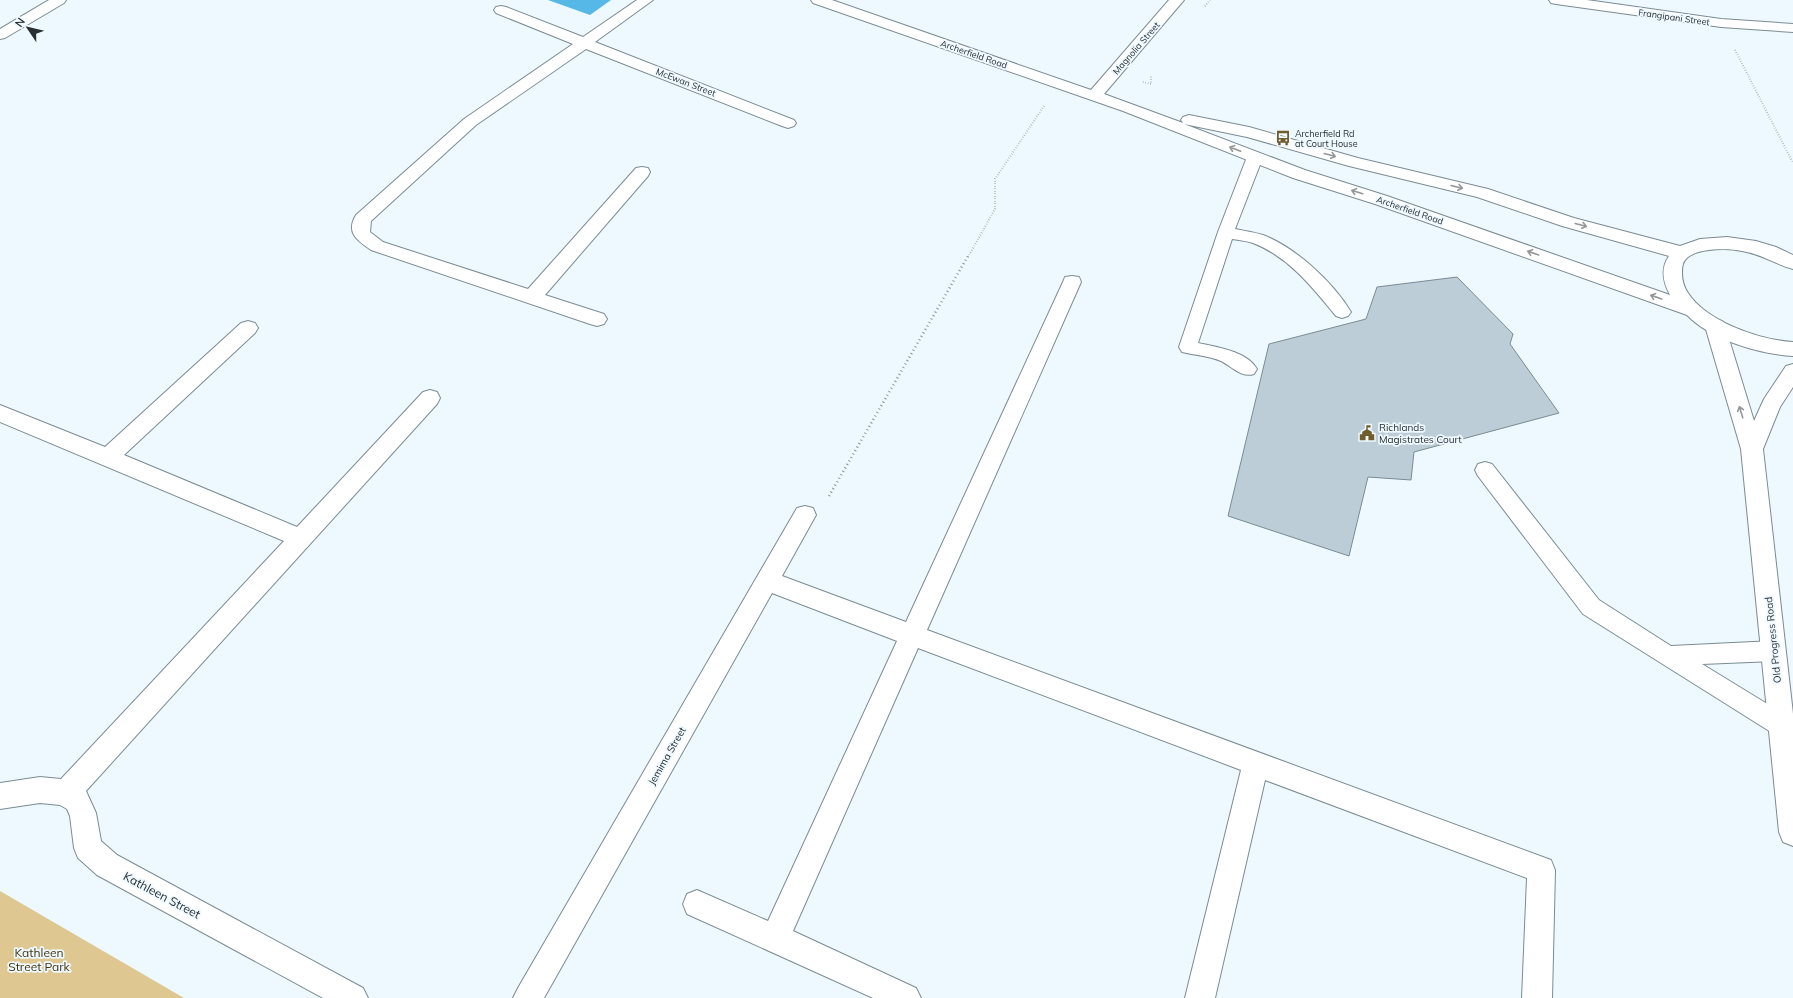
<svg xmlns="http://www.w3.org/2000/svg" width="1793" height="998" font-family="Mulish,sans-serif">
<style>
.green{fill:#dfc791}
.water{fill:#55b8e6}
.building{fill:#bccdd7;stroke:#7a8b94}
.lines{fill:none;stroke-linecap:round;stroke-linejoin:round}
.lane-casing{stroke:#7b8b94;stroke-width:2}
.street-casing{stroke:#7b8b94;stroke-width:2}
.secondary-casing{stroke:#7b8b94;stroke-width:2}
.path-far1{stroke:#8d959a;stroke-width:2;stroke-dasharray:0.5 2;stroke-linecap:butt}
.path{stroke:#8d959a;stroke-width:2.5;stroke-dasharray:1 3;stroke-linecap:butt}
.lane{fill:#fff;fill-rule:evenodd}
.street{fill:#fff;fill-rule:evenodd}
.secondary{fill:#fff;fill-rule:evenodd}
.oneway{stroke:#949698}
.labels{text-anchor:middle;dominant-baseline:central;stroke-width:3.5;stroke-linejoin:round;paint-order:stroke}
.far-street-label{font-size:9px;fill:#282e32;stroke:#eef9ff}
.far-poi-label{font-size:9px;fill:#282e32;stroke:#eef9ff;text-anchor:start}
.poi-label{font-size:10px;fill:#282e32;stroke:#eef9ff;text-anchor:start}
.street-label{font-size:10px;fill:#282e32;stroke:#eef9ff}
.near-street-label{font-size:12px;fill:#282e32;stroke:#eef9ff}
.near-park-label{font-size:12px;fill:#43340e;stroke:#eef9ff}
</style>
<rect width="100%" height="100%" fill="#eef9ff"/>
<!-- green -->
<polygon class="green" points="0,891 184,998 0,998"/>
<!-- water -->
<polygon class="water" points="548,0 611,0 590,15"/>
<!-- building -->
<polygon class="building" points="1457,277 1513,334 1510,344 1559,413 1414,452 1411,480 1368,477 1349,556 1228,516 1269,344 1366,319 1377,287"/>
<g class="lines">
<!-- lane casing -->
<g class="lane-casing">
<g id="lane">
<path d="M1255 152 1260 154 1263 157 1235 229C1244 231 1254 232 1263 235 1295 247 1333 282 1351 312L1348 316 1342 318 1336 316C1313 288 1289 257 1253 243 1247 241 1239 240 1232 239L1198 343C1216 347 1247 351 1257 369L1254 374C1241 378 1233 367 1221 361 1210 356 1194 355 1182 352L1179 347 1218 232 1247 157 1250 154Z"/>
<polygon points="1485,462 1492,464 1599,600 1671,646 1774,641 1782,644 1785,651 1782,658 1774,661 1702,664 1790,718 1793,725 1790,734 1782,737 1774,734 1583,614 1478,476 1475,470 1478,464"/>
</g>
</g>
<!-- street casing -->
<g class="street-casing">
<g id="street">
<path d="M637 0H653L595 42 794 120 796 123 794 126 788 128 782 126 586 49 476 125 371 221 370 232 383 242 528 289 636 168 642 167 648 168 650 172 648 176 545 295 604 314 607 319 604 324 597 326 590 324 371 250C358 241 345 233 356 215L464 119 573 44 496 13 494 10 496 7 501 6 506 7 583 37Z"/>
<polygon points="1549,0 1587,0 1721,19 1793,24 1793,32 1721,27 1556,4 1551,3"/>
<polygon points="1072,276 1079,277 1081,282 927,630 1551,860 1555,870 1552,998 1522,998 1527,878 1265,780 1215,998 1185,998 1241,770 918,648 793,931 916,988 921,998 873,998 687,914 683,904 687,894 697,890 768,921 897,641 772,593 544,998 513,998 518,988 797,508 805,506 813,508 816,515 782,576 906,622 1063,282 1065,277"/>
<polygon points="1715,319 1722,321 1725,326 1754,421 1764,399 1786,366 1793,364 1793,387 1780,407 1763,449 1793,714 1793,846 1783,842 1779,832 1741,449 1705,326 1708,321"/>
<polygon points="248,321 255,323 258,328 255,333 124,455 297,527 423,392 430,390 437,392 440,398 437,404 86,791 96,813 101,841 117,855 363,988 368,998 323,998 97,875 78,858 74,848 70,816 67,809 60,805 40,803 0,809 0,783 40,777 61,779 284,541 0,422 0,405 105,447 241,323"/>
</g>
</g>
<!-- secondary casing -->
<g class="secondary-casing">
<g id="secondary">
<polygon points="49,0 66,0 64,3 5,38 0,39 0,29"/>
<path d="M811 0H832L1091 90 1169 0H1184L1104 94 1183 123 1181 120 1183 117 1189 115 1249 127 1358 158 1488 189 1574 218 1680 246 1700 239 1727 237 1756 241 1776 247 1793 255V269C1775 264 1761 254 1742 251 1728 248 1688 247 1683 264 1682 267 1682 270 1682 273 1682 281 1684 287 1688 293 1707 322 1760 340 1793 342V356C1759 354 1711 340 1687 315L1375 204 1293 178 1123 111 813 3ZM1184 124 1247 137 1349 166 1477 197 1562 226 1669 256C1660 269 1663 282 1670 295L1387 196 1305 170Z"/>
</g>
</g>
<!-- path-far1 -->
<g class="path-far1">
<polyline points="1205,6 1210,0"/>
<polyline points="1735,50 1793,163"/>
<polyline points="1143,82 1151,84 1151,75"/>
<polyline points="968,257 995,209 995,179 1044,106"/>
</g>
<!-- path -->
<polyline class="path" points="829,496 968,256"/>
<!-- lane -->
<use href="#lane" class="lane"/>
<!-- street -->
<use href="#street" class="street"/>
<!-- secondary -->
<use href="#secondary" class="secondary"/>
</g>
<!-- one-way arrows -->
<defs><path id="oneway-shaft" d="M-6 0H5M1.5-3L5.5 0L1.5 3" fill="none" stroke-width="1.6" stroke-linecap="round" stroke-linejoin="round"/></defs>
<g class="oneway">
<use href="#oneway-shaft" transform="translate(1235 149) rotate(-159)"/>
<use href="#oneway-shaft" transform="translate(1330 155) rotate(15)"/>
<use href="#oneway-shaft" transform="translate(1457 187) rotate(14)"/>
<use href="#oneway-shaft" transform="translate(1357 192) rotate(-163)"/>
<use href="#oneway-shaft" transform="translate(1581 225) rotate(15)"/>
<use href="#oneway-shaft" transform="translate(1533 253) rotate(-161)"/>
<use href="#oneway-shaft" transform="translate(1656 297) rotate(-161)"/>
<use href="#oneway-shaft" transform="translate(1741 412) rotate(-107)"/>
</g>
<!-- icons -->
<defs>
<g id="bus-bare" transform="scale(1.2)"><path d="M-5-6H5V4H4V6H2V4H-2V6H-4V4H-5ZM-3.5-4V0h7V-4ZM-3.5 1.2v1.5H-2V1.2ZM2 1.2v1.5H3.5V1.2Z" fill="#715c2b" stroke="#eef9ff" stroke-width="2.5" paint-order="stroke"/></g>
<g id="civic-bare" transform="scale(1.2)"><path d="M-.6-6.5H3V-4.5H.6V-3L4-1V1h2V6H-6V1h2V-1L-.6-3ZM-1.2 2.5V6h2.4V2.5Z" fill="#715c2b" stroke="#eef9ff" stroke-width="2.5" paint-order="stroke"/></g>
</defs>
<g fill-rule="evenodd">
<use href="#bus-bare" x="1283" y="138"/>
<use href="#civic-bare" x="1367" y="433"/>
</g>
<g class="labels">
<!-- far-street labels -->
<g class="far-street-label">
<text transform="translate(1674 17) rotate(8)">Frangipani Street</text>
<text transform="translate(1136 48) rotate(-49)">Magnolia Street</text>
<text transform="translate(974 54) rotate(19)">Archerfield Road</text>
<text transform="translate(686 82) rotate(21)">McEwan Street</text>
<text transform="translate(1410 210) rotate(19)">Archerfield Road</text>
</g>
<!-- far-poi labels -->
<g class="far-poi-label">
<text x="1295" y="133">Archerfield Rd<tspan x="1295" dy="10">at Court House</tspan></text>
</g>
<!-- poi labels -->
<g class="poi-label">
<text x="1379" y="427">Richlands<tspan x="1379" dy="12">Magistrates Court</tspan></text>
</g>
<!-- street labels -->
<g class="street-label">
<text transform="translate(1773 640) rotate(-96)">Old Progress Road</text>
<text transform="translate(667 756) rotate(-60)">Jemima Street</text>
</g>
<!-- near-street labels -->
<g class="near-street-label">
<text transform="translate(162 895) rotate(28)">Kathleen Street</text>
</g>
<!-- near-park labels -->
<g class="near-park-label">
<text x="39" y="952">Kathleen<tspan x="39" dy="14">Street Park</tspan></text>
</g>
</g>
<!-- north arrow -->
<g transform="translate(28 28) rotate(305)" stroke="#eef9ff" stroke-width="3" paint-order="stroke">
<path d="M0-3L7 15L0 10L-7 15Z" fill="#282e32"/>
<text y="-6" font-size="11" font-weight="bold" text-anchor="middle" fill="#282e32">N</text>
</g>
</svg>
